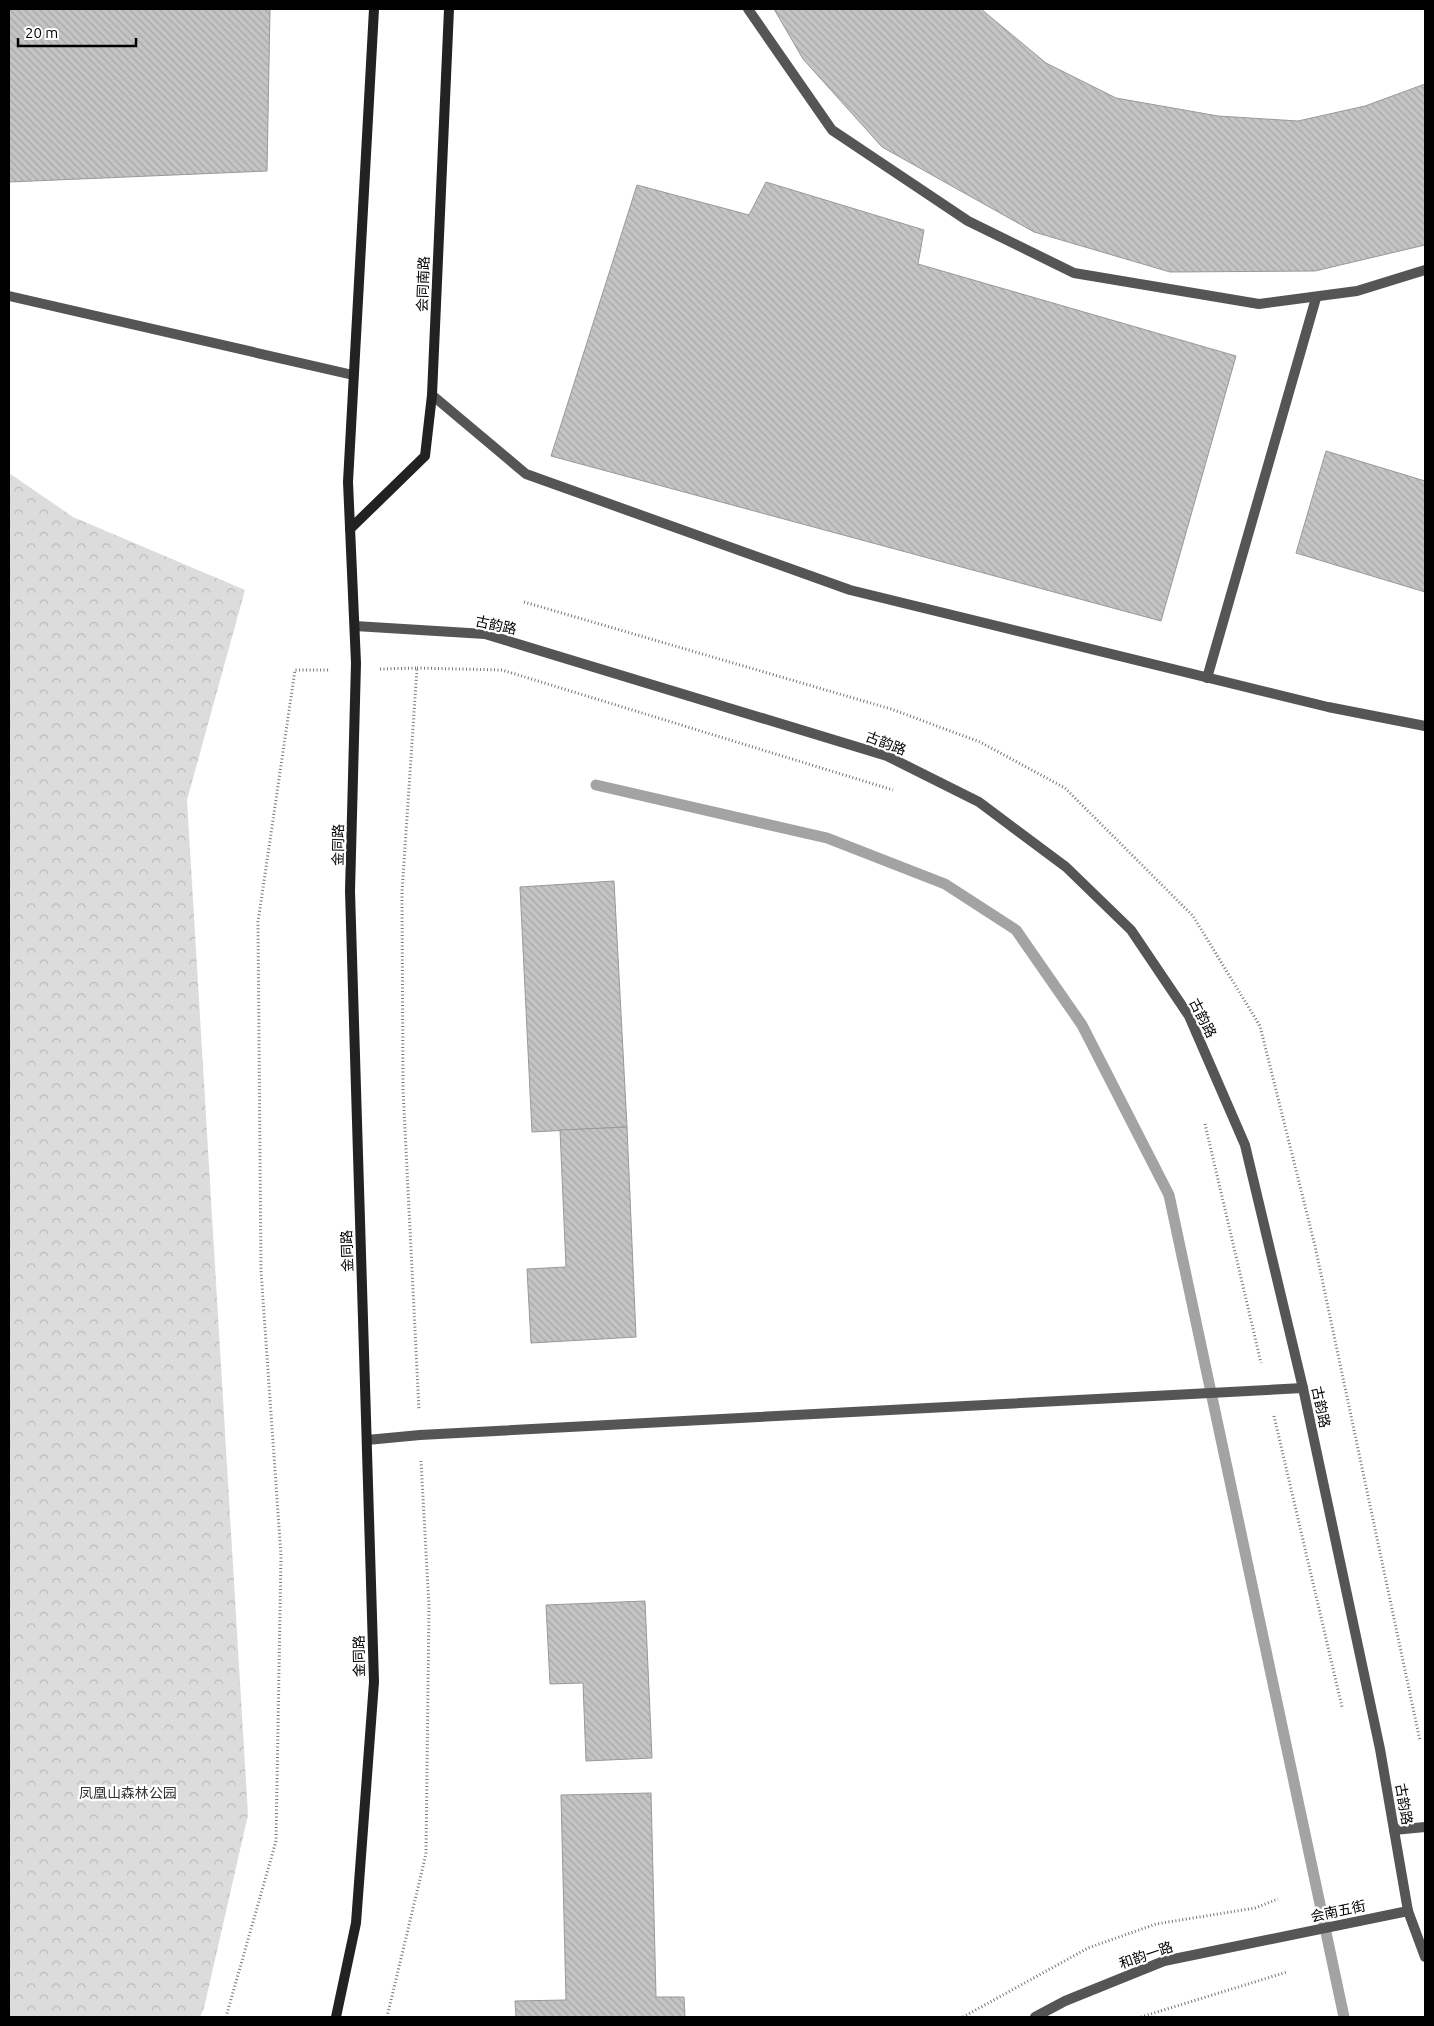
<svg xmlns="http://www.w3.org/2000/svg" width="1434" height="2026" font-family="Ubuntu,'Noto Sans SC',sans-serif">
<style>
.park{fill:url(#park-crowns)}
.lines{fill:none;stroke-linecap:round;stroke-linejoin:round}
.stream{stroke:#a3a3a3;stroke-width:11}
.building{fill:url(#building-back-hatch);stroke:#999}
.path{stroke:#777;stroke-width:3;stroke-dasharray:1 2.5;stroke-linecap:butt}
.lane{stroke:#555;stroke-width:10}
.street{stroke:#555;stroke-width:10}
.secondary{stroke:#222;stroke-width:10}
.labels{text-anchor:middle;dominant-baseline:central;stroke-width:4.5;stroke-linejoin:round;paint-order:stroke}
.street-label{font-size:14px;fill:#000;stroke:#fff}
.park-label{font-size:14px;fill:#333;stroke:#fff}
</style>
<defs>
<pattern id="park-crowns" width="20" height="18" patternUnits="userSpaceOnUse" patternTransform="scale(1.25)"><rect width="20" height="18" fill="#dcdcdc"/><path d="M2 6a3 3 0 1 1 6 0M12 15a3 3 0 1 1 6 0" fill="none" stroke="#bbb"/></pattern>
<pattern id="building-back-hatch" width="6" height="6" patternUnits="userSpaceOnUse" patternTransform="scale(1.25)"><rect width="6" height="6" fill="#c4c4c4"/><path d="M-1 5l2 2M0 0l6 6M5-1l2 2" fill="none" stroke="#a7a7a7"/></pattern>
</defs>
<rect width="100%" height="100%" fill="#fff"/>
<!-- park -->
<polygon class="park" points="9,473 73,517 245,590 187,800 248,1815 204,2008 200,2017 9,2017"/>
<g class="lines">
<!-- stream -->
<polyline class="stream" points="596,785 827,838 945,884 1016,930 1082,1025 1169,1195 1344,2017"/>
</g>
<!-- building -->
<g class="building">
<polygon points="9,9 270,9 267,171 9,182"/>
<polygon points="774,9 981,9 1046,63 1116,98 1218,116 1298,121 1365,106 1425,84 1425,245 1315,271 1170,272 1034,232 882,147 803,59"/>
<polygon points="766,182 924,230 918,264 1236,356 1161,621 551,456 637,185 749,215"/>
<polygon points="1326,451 1425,481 1425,592 1296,553"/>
<polygon points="614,881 627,1127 532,1132 520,887"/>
<polygon points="627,1127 636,1337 531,1343 527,1269 566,1267 560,1130"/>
<polygon points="645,1601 652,1758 586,1761 583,1683 550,1684 546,1605"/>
<polygon points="651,1793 656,1997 684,1997 685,2017 516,2017 515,2001 566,2000 561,1795"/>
</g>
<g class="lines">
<!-- path -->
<g class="path">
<polyline points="524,602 891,709 980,742 1065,788 1193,916 1260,1026 1315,1246 1420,1741"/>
<polyline points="417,668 502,670 893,790"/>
<polyline points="380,669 417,668 402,892 403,1089 419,1410"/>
<polyline points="1205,1124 1261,1363"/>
<polyline points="1274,1416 1342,1707"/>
<polyline points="226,2017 276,1841 281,1556 261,1271 258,922 295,670 329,670"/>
<polyline points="387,2017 426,1854 429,1607 421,1461"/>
<polyline points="963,2017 1088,1948 1156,1924 1255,1908 1278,1899"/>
<polyline points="1141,2017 1287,1972"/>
</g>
<!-- lane -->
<g class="lane">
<polyline points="748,9 832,130 968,221 1074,273 1259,304 1357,291 1425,270"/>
<polyline points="9,296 353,375"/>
<polyline points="432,395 526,474 850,590 1328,707 1425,726"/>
<polyline points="1207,678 1316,298"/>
</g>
<!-- street -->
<g class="street">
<polyline points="355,626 485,634 887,756 979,802 1066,867 1131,930 1189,1016 1245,1145 1303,1388 1380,1749 1408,1911 1425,1957"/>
<polyline points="367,1440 420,1435 1303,1388"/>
<polyline points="1394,1830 1425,1827"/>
<polyline points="1035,2017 1065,2001 1164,1961 1408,1911"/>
</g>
<!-- secondary -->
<g class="secondary">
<polyline points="350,529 425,456 432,395 449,9"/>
<polyline points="336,2017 356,1923 374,1682 350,891 356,663 348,482 374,9"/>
</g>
</g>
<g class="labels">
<!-- street labels -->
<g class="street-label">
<text transform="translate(423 284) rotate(-88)">会同南路</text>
<text transform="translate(496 625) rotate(12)">古韵路</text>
<text transform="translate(886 743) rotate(21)">古韵路</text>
<text transform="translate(338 845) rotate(-89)">金同路</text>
<text transform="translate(1203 1018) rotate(63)">古韵路</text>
<text transform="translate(347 1251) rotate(-92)">金同路</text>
<text transform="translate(1321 1407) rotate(78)">古韵路</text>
<text transform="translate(359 1656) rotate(-91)">金同路</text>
<text transform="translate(1404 1804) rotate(80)">古韵路</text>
<text transform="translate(1338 1911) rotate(-12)">会南五街</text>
<text transform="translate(1146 1955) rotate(-19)">和韵一路</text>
</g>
<!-- park labels -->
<g class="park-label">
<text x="128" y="1793">凤凰山森林公园</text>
</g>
</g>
<!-- border -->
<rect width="1434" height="2026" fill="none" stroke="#000000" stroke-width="20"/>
<!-- scale -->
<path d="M18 38v8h118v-8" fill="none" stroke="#000000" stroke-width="2.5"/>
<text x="25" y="38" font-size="15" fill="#000000" stroke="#ffffff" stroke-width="4" paint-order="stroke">20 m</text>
</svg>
